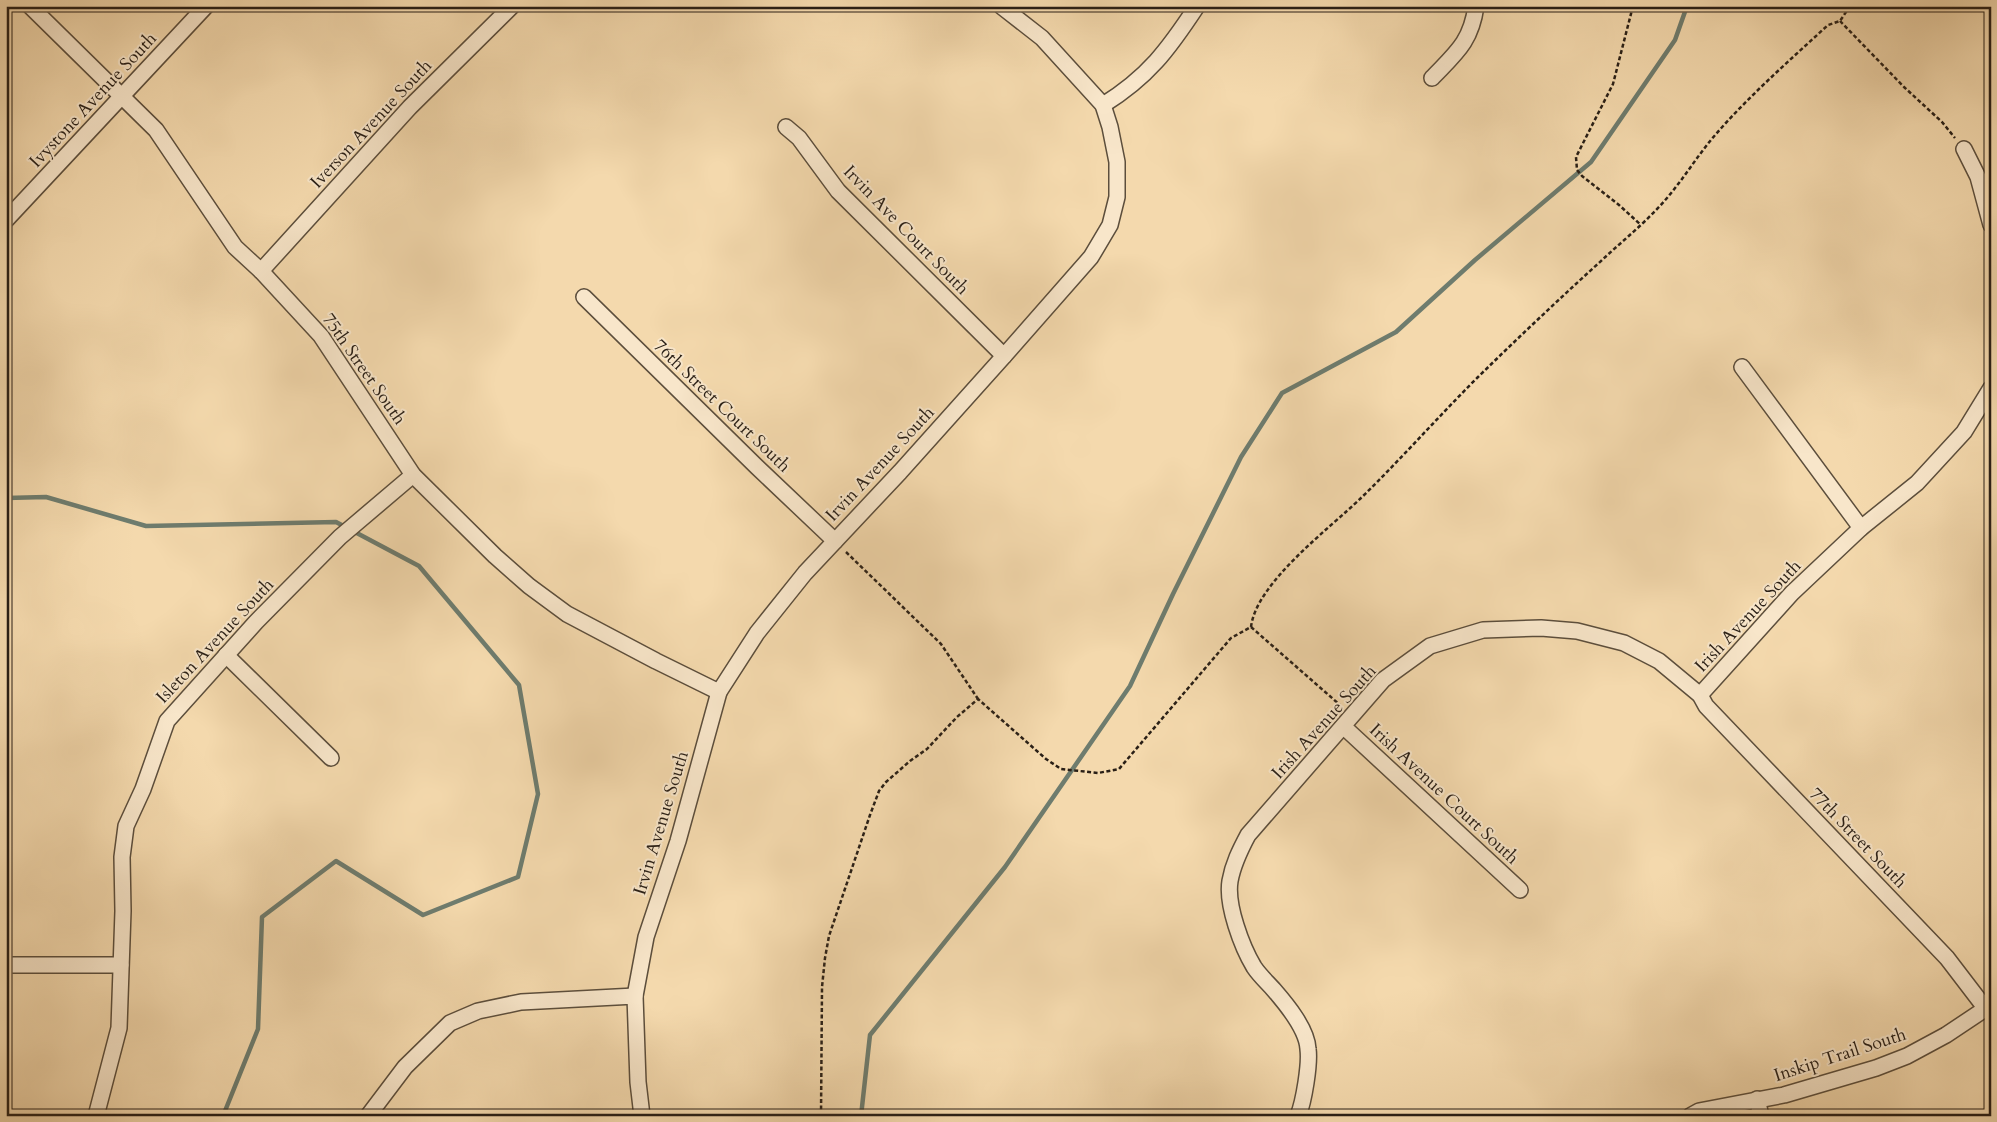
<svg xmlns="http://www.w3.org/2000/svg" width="1997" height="1122" font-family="Cardo,serif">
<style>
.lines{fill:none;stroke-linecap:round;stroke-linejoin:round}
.stream{stroke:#6e7c6e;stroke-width:4.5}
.street-casing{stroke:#5c4e3c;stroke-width:18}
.path{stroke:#291f16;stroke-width:2.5;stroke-dasharray:4 2.5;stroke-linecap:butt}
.street{stroke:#f8e6ca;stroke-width:15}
.labels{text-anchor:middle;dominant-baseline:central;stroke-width:4;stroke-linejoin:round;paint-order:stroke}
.street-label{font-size:18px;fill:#291f16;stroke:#f8e6ca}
</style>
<rect width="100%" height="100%" fill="#f4d9ad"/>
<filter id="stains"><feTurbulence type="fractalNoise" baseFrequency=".004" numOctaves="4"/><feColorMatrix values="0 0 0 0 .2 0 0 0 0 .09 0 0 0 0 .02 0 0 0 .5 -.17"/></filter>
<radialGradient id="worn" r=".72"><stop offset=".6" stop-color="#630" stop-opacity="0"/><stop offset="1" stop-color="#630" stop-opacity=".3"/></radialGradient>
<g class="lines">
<!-- stream -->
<g class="stream">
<polyline points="6,498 46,497 146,526 336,522 419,566 519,685 538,794 518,877 423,915 336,861 262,917 258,1029 223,1116"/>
<polyline points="861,1116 870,1035 1005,867 1130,686 1173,594 1241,457 1282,393 1396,332 1475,260 1591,162 1675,40 1687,6"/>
</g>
<!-- street casing -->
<g class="street-casing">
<g id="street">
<polyline points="30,6 156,130 235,247 261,271 321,336 413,475 495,556 529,586 567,614 656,661 719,692"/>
<path d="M1432 78C1456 53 1471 42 1476 6"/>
<path d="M1103 105C1148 77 1168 50 1197 6"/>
<polyline points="786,127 799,138 838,191 1004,356"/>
<polyline points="1964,149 1978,177 1991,225"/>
<polyline points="6,220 206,6"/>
<polyline points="261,271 410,107 512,6"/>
<polyline points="584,297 757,467 835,541"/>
<polyline points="1742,367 1861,528"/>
<polyline points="226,655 331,758"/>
<polyline points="1700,695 1792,593 1861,528 1917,483 1964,432 1991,388"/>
<polyline points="1344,727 1520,890"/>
<polyline points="6,965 121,965"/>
<polyline points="635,996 646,937 678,841 719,692 757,633 805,573 900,472 1004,356 1091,257 1110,225 1117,197 1117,162 1110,127 1103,105 1042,38 1001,6"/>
<polyline points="1757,1099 1761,1116"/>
<polyline points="96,1116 119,1028 123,911 122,857 126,826 143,789 167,721 256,622 340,537 413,475"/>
<polyline points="368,1116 405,1067 450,1023 478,1011 521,1002 635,996 638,1082 642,1116"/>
<path d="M1298 1116C1304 1101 1310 1064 1308 1049 1307 1029 1287 1005 1274 990 1268 983 1260 976 1254 967 1242 947 1226 905 1230 881 1233 864 1240 850 1248 835L1383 680 1430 646 1483 630 1541 628 1577 631 1624 643 1659 661 1700 695 1706 706 1947 958 1986 1009"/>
<polyline points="1690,1116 1699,1111 1784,1095 1876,1068 1907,1056 1946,1035 1991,1005"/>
</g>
</g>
<!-- path -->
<g class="path">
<polyline points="1633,6 1613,84 1576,157 1577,170 1582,176 1619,205 1641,225"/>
<polyline points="1840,21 1904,87 1942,122 1955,138"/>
<polyline points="846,552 941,644 978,699"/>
<polyline points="1251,627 1340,705"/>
<path d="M821 1116 822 987 825 958 829 936 870 815 879 791 886 782 910 761 927 749 957 717 978 699 1046 759 1061 769 1098 773 1119 769 1231 638 1251 627C1256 583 1329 529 1361 498 1401 459 1438 417 1478 377 1518 338 1559 299 1601 261 1619 244 1639 228 1656 210 1679 187 1695 158 1716 134 1750 95 1790 60 1828 25L1840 21 1850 6"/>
</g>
<!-- street -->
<use href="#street" class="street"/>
</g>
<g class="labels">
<!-- street labels -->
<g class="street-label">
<text transform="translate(93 100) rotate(-47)">Ivystone Avenue South</text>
<text transform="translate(371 124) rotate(-47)">Iverson Avenue South</text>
<text transform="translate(906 230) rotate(46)">Irvin Ave Court South</text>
<text transform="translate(364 369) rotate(55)">75th Street South</text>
<text transform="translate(722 406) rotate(44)">76th Street Court South</text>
<text transform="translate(880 464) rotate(-47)">Irvin Avenue South</text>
<text transform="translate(1748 616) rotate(-47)">Irish Avenue South</text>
<text transform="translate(215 641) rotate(-47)">Isleton Avenue South</text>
<text transform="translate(1324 722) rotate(-48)">Irish Avenue South</text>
<text transform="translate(1444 794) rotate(43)">Irish Avenue Court South</text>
<text transform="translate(661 823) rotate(-73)">Irvin Avenue South</text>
<text transform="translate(1858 838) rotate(46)">77th Street South</text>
<text transform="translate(1840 1055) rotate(-18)">Inskip Trail South</text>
</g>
</g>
<!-- margin -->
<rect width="1997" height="1122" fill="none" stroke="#f4d9ad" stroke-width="25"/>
<rect x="8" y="8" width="1982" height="1107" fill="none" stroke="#291f16" stroke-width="2.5"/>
<rect x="12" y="12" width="1972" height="1097" fill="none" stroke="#291f16"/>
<rect width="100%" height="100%" filter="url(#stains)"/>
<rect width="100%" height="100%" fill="url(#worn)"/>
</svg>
